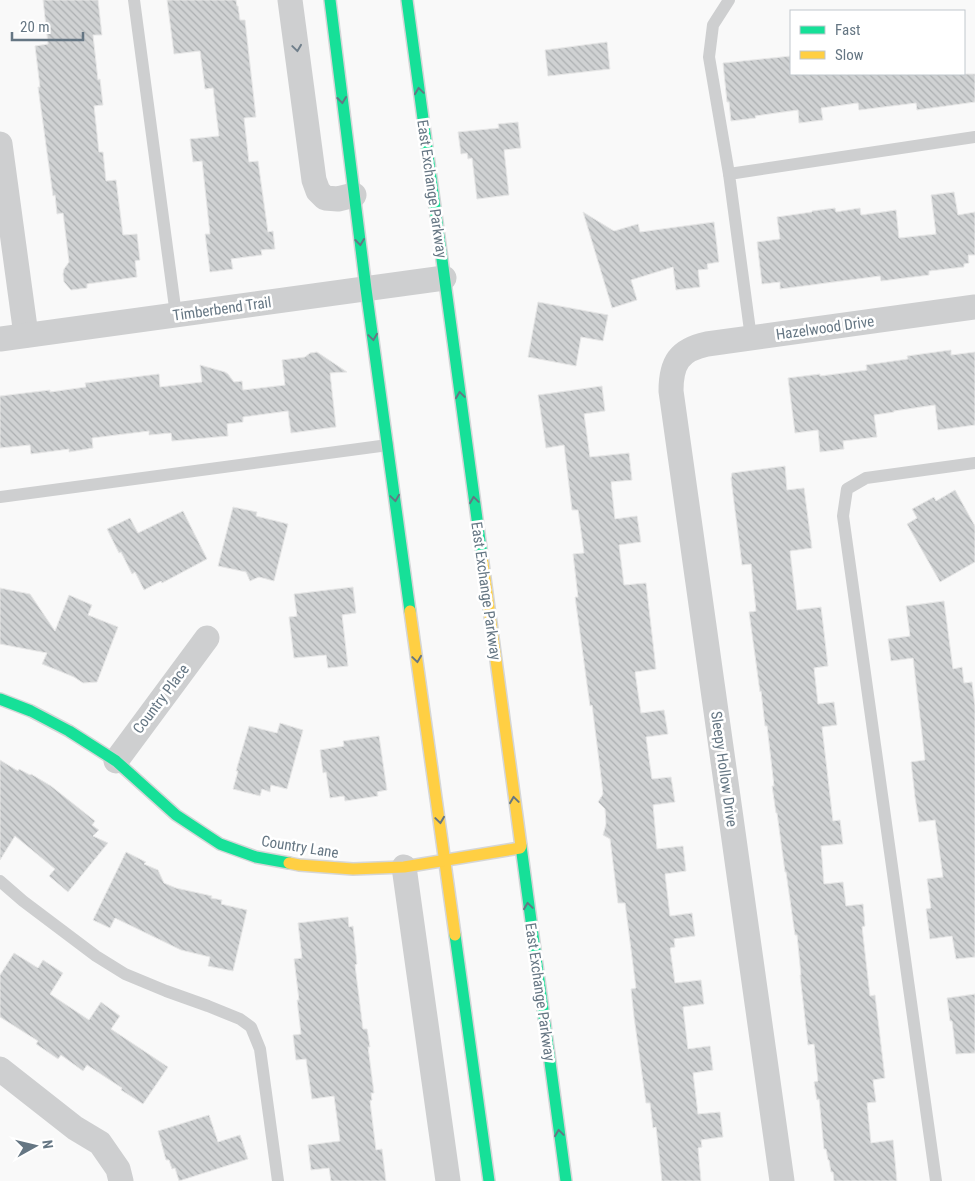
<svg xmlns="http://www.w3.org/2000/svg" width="975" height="1181" font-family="'Roboto Condensed',sans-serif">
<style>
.building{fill:url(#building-back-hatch);stroke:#e8e8e8}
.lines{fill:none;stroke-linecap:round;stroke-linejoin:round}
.fast-casing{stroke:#d5d6d7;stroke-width:14}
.slow-casing{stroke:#d5d6d7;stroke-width:14}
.lane{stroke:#cecfd0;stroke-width:12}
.street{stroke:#cecfd0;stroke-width:25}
.fast{stroke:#16e098;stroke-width:11}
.slow{stroke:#ffcf43;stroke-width:11}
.oneway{stroke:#707f8b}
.oneway2{stroke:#657683}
.labels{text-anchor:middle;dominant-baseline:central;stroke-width:5;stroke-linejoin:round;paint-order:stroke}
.street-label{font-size:15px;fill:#657683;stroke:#fff}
</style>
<defs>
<pattern id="building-back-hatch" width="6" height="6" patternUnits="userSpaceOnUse" patternTransform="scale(1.25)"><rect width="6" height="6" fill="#d0d2d3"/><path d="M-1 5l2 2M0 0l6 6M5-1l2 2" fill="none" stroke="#acafb1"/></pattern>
</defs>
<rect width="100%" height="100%" fill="#f9f9f9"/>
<!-- building -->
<g class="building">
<polygon points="43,0 98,0 102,35 93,35 98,80 100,79 103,105 94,106 99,152 103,152 106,181 116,180 123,235 137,234 140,260 135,261 137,277 87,284 87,288 71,290 64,282 63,274 64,269 69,262 63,213 57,214 55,195 53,196 38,87 40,87 35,46 48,44"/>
<polygon points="167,0 236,0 237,6 238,6 240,20 245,20 256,117 244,118 249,162 258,161 268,232 273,231 275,249 261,250 262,255 231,259 233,269 210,272 205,234 210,234 202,161 193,162 190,139 219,136 213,88 205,89 200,51 174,54"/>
<polygon points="607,42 610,69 548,76 545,50"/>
<polygon points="791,56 791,74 975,74 975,102 917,110 916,103 859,110 858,103 821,108 823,120 799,123 798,110 755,116 756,118 731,121 729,102 727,102 723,63"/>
<polygon points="518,122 521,148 504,150 509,195 477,199 472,158 468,159 467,153 461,154 458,132 499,128 498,124"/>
<polygon points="954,192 958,215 975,212 975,255 968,255 969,263 964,264 964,267 929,271 929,275 881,281 880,276 780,289 780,282 762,284 757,242 780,239 777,217 812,212 812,211 835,208 836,212 860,208 861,215 896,210 899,238 936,234 931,195"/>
<polygon points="583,212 614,231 638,224 640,232 714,222 719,262 707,264 708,269 698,270 700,287 676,290 673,267 631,280 637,300 612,308"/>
<polygon points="538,302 608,315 603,341 581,337 576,366 528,357"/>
<polygon points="951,350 951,355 975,352 975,425 938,430 935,405 894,411 894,412 874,415 877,437 843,441 844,449 820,452 818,430 795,433 788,378 820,374 820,376 867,370 866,365 908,359 907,356"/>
<polygon points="317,352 347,372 330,373 336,427 291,433 288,411 243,417 243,422 227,424 228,436 172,441 171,433 149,435 149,431 92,438 93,448 69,452 69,449 31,454 30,445 0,448 0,396 50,390 50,392 86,387 85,383 159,374 160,387 202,382 200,365 225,372 228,374 234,382 242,381 243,390 285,385 282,360 305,357 310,353"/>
<polygon points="602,386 605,411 584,414 590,457 629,453 632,480 611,482 615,519 637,516 641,542 619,545 624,585 646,583 656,669 635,672 641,713 664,710 668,734 646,737 652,779 671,777 675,802 653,805 657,849 683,846 686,871 665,874 670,916 692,913 695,936 674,939 675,947 670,948 675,983 701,980 704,1004 683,1007 688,1049 710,1046 713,1070 693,1073 698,1114 720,1112 723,1137 701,1140 702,1147 698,1148 701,1181 662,1181 656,1127 653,1128 650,1103 646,1103 634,1017 631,989 636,988 625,903 618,903 610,839 603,835 606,824 605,809 598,802 603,794 602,785 592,705 590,706 575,597 578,597 573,554 584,553 578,510 572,510 564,445 546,448 538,395"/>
<polygon points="785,466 787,490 804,488 812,548 790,551 797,610 821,607 828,666 814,668 818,704 834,702 837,725 822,727 833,821 840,820 843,844 821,846 824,884 843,882 846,906 863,904 865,926 862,927 870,996 875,995 885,1078 873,1080 876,1102 867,1103 871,1143 893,1140 897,1181 834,1181 833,1172 831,1172 829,1160 828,1160 826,1149 824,1149 819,1099 817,1100 814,1082 818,1081 814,1044 808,1045 800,975 801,975 797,935 795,935 786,872 785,872 777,813 776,813 772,786 774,786 767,726 765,726 761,691 760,692 749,612 756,611 751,564 742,565 731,479 732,473"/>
<polygon points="955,490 975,526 975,562 940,582 907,524 917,518 912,509 934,497 936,501"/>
<polygon points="233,507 257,512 256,516 288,524 274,581 259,577 250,581 246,572 218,566"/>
<polygon points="183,511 207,559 162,583 161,581 144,590 135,572 132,574 121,552 119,553 107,529 130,518 138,533"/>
<polygon points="353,587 356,613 342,615 348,666 328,668 326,655 294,658 289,617 297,616 294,594"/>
<polygon points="0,588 30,594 55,631 69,595 92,605 88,615 118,627 97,682 83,683 74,677 42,664 47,653 0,644"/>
<polygon points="944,601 953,669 962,667 964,683 972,682 975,706 975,957 956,959 952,936 930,939 926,909 931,908 927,879 943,877 935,820 919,822 915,797 911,762 925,760 913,658 891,661 888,639 910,636 906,606"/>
<polygon points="280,723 303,730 287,789 271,785 270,792 262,789 260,796 233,789 238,771 236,771 249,726 277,733"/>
<polygon points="379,736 387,790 377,792 378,796 345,801 344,796 330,798 326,772 323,773 320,750 344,746 343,741"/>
<polygon points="0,760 18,771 19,769 30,775 31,774 51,786 95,821 92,825 99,830 93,836 108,843 68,892 49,876 55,869 15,836 0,860"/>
<polygon points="126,852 146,862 144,864 158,870 164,883 176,888 212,896 211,898 222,900 221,904 247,910 233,971 208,966 210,957 181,950 115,918 110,928 93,920"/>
<polygon points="348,917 349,927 353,926 357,964 355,965 363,1029 367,1029 370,1047 368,1047 374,1093 371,1093 372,1100 370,1101 376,1150 382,1149 386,1181 331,1181 329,1168 311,1170 308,1145 340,1141 334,1096 312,1099 306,1059 296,1060 293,1035 301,1034 297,1000 299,1000 294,959 302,958 298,923"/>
<polygon points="14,953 38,968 43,960 63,973 50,994 89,1020 101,1002 120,1016 111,1029 168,1067 143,1104 121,1090 122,1088 87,1065 83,1071 61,1055 58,1059 36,1044 38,1041 0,1017 0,975"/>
<polygon points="975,994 975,1053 956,1054 952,1021 950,1021 947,998"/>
<polygon points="209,1115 218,1142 240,1135 248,1159 179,1181 175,1168 172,1169 169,1160 166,1160 158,1131"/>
</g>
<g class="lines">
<!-- fast casing -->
<g class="fast-casing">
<g id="fast">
<polyline points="330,0 366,289 410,611"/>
<polyline points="407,0 482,556"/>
<polyline points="0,699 31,711 69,731 116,761 176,815 220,844 256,857 289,863"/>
<polyline points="521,846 566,1181"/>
<polyline points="455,935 489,1181"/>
</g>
</g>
<!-- slow casing -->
<g class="slow-casing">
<g id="slow">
<polyline points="482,556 521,846"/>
<polyline points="410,611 455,935"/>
<polyline points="289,863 299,865 353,869 404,867 520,848"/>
</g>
</g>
<!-- lane -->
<g class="lane">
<polyline points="134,0 176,315"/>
<polyline points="729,0 713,25 709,57 729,174"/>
<polyline points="751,338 729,174 975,137"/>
<polyline points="0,497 388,445"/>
<polyline points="0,881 23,901 96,956 125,974 166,991 208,1006 240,1019 251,1027 260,1049 278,1181"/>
<polyline points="936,1181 843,516 847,489 866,478 975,463"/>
</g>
<!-- street -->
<g class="street">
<polyline points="290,0 314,180 318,191 325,198 338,199 354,195"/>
<polyline points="0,144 26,335"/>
<polyline points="0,339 444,278"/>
<polyline points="116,761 207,638"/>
<polyline points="404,867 448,1181"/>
<polyline points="0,1069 75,1128 100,1143 118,1169 121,1181"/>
<path d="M782 1181 671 391C671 363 679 350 707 344L975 307"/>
</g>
<!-- fast -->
<use href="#fast" class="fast"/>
<!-- slow -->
<use href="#slow" class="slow"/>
</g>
<!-- one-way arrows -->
<defs><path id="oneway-chevron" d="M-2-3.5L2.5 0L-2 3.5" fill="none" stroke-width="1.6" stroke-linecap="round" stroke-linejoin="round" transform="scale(1.25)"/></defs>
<use class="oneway" href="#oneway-chevron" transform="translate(297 48) rotate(82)"/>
<g class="oneway2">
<use href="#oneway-chevron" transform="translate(419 91) rotate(-98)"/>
<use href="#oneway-chevron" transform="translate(342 100) rotate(83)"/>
<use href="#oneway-chevron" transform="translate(360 242) rotate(83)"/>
<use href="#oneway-chevron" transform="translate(373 337) rotate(82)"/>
<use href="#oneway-chevron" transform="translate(460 395) rotate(-98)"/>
<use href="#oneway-chevron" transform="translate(395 498) rotate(82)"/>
<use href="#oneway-chevron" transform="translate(474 500) rotate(-98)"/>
<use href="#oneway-chevron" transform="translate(417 659) rotate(82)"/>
<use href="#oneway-chevron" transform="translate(514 800) rotate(-98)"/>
<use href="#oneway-chevron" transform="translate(440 820) rotate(82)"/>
<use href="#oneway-chevron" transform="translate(528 906) rotate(-98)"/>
<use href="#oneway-chevron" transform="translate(559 1133) rotate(-98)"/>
</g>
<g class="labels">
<!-- street labels -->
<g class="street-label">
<text transform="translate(432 189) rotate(82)">East Exchange Parkway</text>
<text transform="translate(222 309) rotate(-8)">Timberbend Trail</text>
<text transform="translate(825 328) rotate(-8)">Hazelwood Drive</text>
<text transform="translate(486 591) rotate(82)">East Exchange Parkway</text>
<text transform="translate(161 699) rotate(-53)">Country Place</text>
<text transform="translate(724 769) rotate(82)">Sleepy Hollow Drive</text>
<text transform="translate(300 847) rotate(9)">Country Lane</text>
<text transform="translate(540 992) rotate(82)">East Exchange Parkway</text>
</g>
</g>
<!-- legend -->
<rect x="790" y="10" width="175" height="65" fill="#ffffff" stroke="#c1c8cd"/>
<rect x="800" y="26" width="25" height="8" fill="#16e098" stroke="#c1c8cd"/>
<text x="835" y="35" font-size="15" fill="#657683">Fast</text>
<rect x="800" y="51" width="25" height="8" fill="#ffcf43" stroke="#c1c8cd"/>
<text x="835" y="60" font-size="15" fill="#657683">Slow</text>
<!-- north arrow -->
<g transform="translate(35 1146) rotate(82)" stroke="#ffffff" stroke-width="4" paint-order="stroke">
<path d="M0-4L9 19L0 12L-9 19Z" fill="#657683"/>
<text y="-8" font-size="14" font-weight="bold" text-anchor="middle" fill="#657683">N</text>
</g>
<!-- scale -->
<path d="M12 32v8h71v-8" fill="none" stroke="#657683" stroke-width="2.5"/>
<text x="20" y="32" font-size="15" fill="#657683" stroke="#ffffff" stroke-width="4" paint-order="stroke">20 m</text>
</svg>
